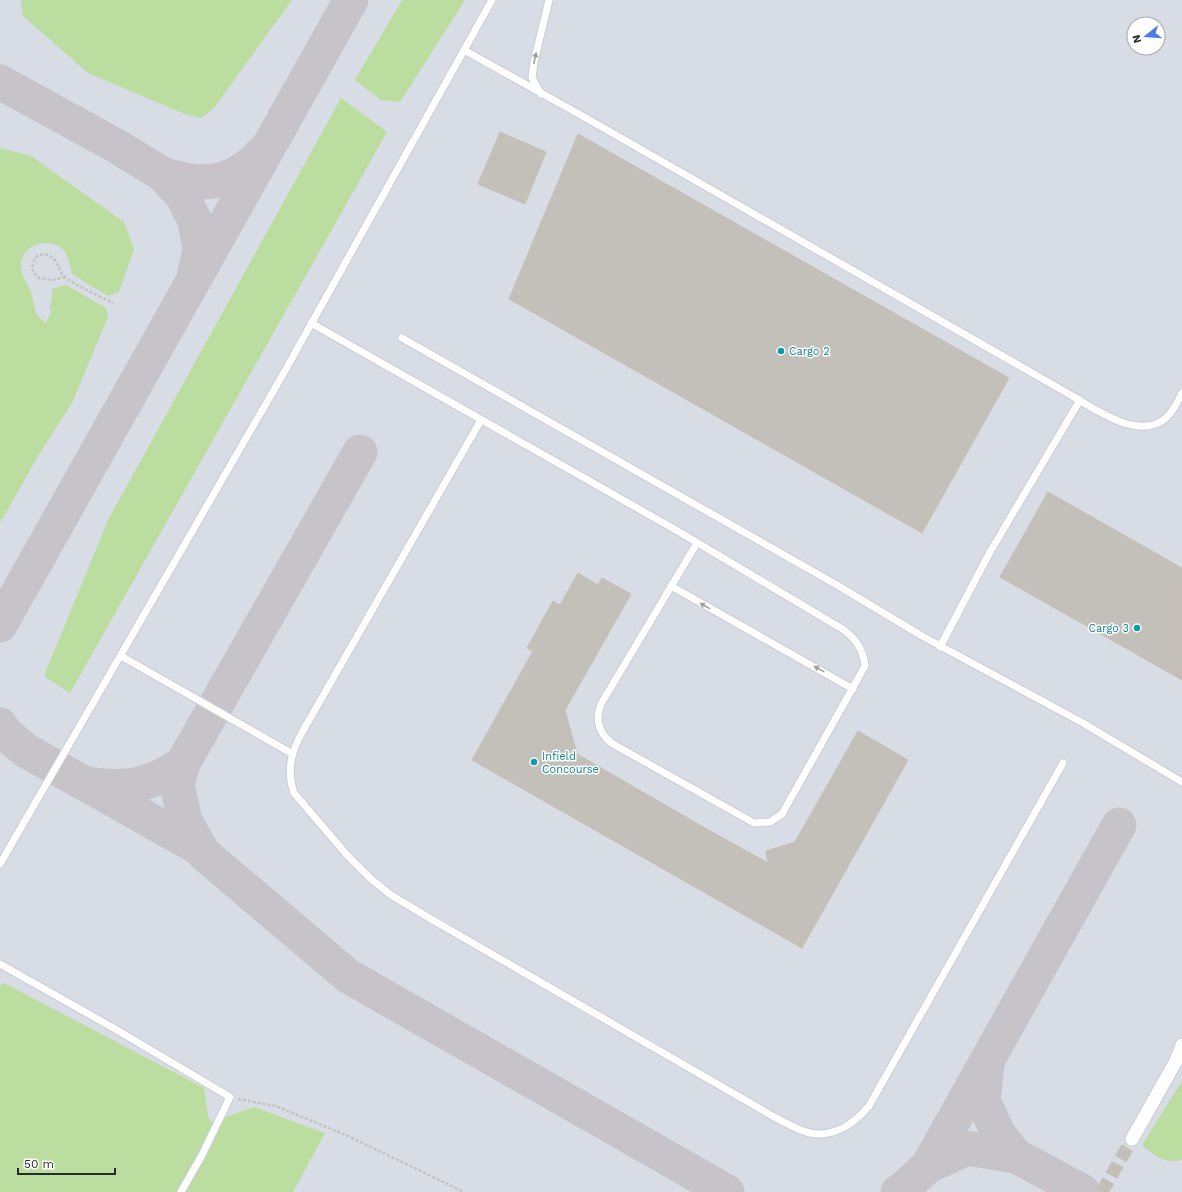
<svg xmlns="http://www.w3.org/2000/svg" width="1182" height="1192" font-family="'Work Sans',sans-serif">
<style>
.airport{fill:#d8dce4;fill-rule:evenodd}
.green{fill:#bbdd9f}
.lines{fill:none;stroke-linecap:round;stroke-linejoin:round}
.taxiway{stroke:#c6c4c8;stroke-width:35}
.building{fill:#c3bfb9;stroke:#c6bfb7}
.street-tunnel{stroke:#c4beb9;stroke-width:13;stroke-dasharray:13 6;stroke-linecap:butt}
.lane-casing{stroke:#c9cdd6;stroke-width:9}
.street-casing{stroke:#c9cdd6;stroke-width:15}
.path{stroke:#c3c3c3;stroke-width:2.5;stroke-dasharray:3 2;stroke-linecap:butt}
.lane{stroke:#fff;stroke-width:7}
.street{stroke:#fff;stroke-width:13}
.oneway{fill:#9f9f9f}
.culture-dot{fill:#0f9aa8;stroke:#fff;stroke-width:1.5}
.labels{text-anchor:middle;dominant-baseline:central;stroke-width:3;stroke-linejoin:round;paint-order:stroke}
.culture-label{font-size:11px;fill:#0d838f;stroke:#fff;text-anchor:start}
</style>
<rect width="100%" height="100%" fill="#ebe3dd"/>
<!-- airport -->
<path class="airport" d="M0 0H1182V1192H0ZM1134 24H1158V48H1134Z"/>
<!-- green -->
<g class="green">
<polygon points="21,0 292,0 214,108 201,118 187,115 88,73 23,16"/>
<polygon points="402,0 465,0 400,102 381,100 355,80"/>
<polygon points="341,98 387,132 70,693 44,676 108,520"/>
<path d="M0 148 31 156 124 222 134 249 119 292 108 296 72 274C70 265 68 252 60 247 44 238 24 245 21 263 19 273 28 283 31 292 35 307 33 314 46 323L52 310 49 309 52 300V289L66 285 106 308 108 317 72 403 38 456 0 523Z"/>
<polygon points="4,983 204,1088 208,1116 211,1122 254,1107 325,1133 293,1192 0,1192 0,986"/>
<path d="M1182 1081V1159C1167 1166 1154 1155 1142 1145Z"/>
</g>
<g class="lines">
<!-- taxiway -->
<g class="taxiway">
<polyline points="0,82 118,147 162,174 182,195 195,221 200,250 195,272"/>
<path d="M162 174C201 187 232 186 262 153"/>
<polyline points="360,452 183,763 177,785 185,821 203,853 348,976 727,1192"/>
<polyline points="0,625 351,0"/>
<polyline points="0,725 6,734 25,750 201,849"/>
<path d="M88 784C127 790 150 786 183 763"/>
<polyline points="987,1063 983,1101 999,1135 1016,1156"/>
<polyline points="928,1166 1119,825"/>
<polyline points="898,1192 903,1189 928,1166 967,1148 1016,1156 1083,1192"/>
</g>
</g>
<!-- building -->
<g class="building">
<polygon points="500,132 546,152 525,204 478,184"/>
<polygon points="578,134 1009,378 922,533 509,299"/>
<polygon points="1048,492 1182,568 1182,680 1000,577"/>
<polygon points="578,573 598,585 602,578 631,594 565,710 577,754 705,828 768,863 766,851 795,842 858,731 908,760 802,948 472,760 533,651 527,648 553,601 560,605"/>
</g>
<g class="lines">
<!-- street-tunnel -->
<polyline class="street-tunnel" points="1102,1192 1132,1139"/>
<!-- lane casing -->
<g class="lane-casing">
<g id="lane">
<path d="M464 50 586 118 1062 390C1089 405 1139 444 1167 417 1174 410 1178 401 1182 393"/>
<polyline points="541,94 532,78 534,62 549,0"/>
<path d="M311 323 676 530 844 630C857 640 863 650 865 666L782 814 770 822 754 823 613 744C598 733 595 720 601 704L697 543"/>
<polyline points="402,338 837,585 922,636 1083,723 1182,782"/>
<path d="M481 420 300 736C290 756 287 772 294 793L347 855 371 879 391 895 431 919 776 1118C786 1123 799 1131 810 1133 834 1138 855 1123 869 1106L1063 763"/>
<polyline points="671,586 853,689"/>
<polyline points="940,647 990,552 1080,400"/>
<polyline points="121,656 291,753"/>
<polyline points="0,864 286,369 492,0"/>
<polyline points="0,964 117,1030 230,1097 202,1155 181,1192"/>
</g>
</g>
<!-- street casing -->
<g class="street-casing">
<polyline id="street" points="1132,1139 1176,1061 1182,1045"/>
</g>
<!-- path -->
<g class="path">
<path d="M65 277 53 280 39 278C30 271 31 263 38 255 60 252 55 269 66 278 80 288 98 295 113 303"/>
<polyline points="238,1099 276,1106 348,1136 464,1192"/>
</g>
<!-- lane -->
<use href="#lane" class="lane"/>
<!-- street -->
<use href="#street" class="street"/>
</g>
<!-- one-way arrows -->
<defs><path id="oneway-solid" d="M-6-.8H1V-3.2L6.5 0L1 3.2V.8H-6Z"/></defs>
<g class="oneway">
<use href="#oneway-solid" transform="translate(535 58) rotate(-78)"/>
<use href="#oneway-solid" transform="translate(705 606) rotate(-151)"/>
<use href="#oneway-solid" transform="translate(819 669) rotate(-151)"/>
</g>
<!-- markers -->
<g class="culture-dot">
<circle cx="781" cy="351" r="4"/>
<circle cx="1137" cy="628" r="4"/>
<circle cx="534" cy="762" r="4"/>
</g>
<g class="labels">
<!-- culture labels -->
<g class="culture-label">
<text x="789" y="351">Cargo 2</text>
<text x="1129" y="628" text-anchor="end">Cargo 3</text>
<text x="542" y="756">Infield<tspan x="542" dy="13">Concourse</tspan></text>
</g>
</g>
<!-- north arrow -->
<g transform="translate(1146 36) rotate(253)"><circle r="19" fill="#ffffff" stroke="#aaaaaa"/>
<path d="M0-3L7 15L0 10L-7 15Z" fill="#4b7bea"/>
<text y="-6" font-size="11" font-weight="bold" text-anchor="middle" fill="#2a2a2a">N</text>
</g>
<!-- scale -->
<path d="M18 1168v6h97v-6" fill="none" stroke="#2a2a2a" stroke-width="2"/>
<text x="24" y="1168" font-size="12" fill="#2a2a2a" stroke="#ffffff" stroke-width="3" paint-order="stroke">50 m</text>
</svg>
